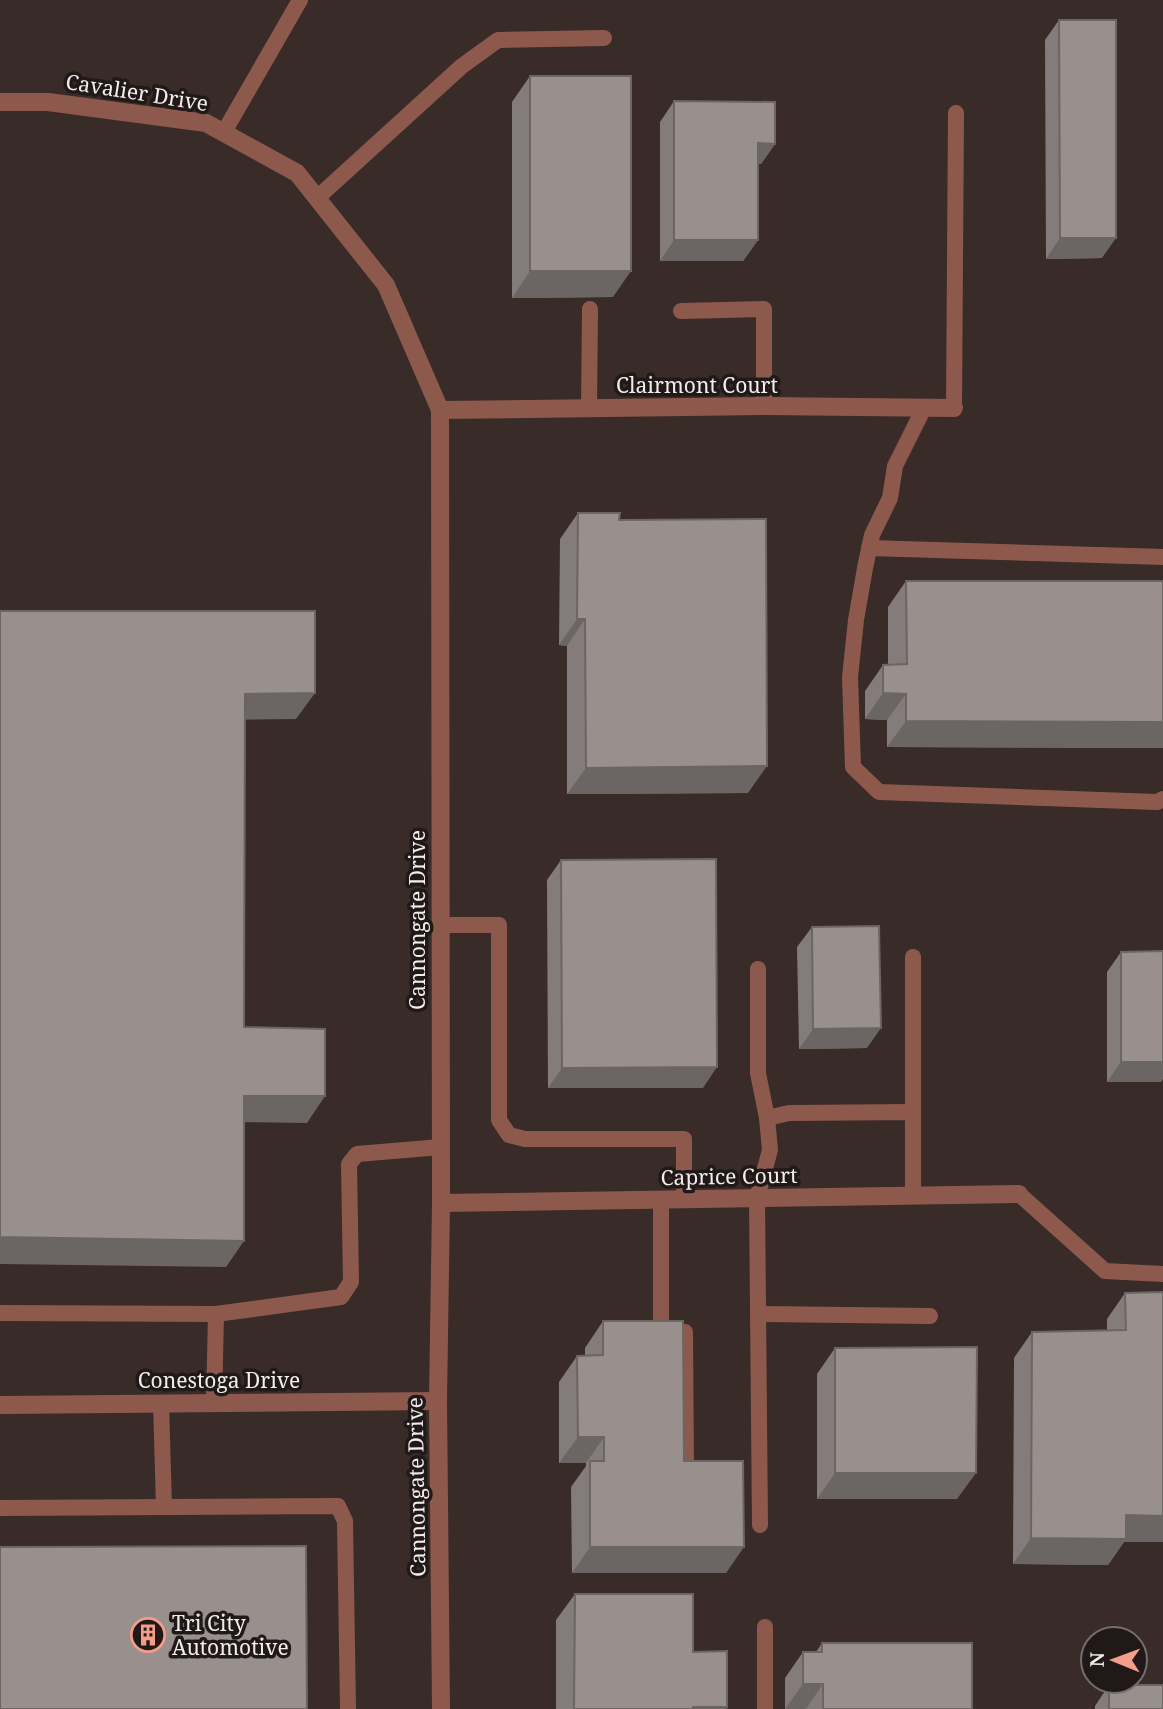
<svg xmlns="http://www.w3.org/2000/svg" width="1163" height="1709" font-family="'Noto Serif',serif">
<style>
.built{fill:#392b28;fill-rule:evenodd}
.lines{fill:none;stroke-linecap:round;stroke-linejoin:round}
.lane{stroke:#8e594d;stroke-width:16}
.street{stroke:#8e594d;stroke-width:18}
.wall{fill:#847c7a}
.shaded-wall{fill:#6b6563}
.building{fill:#99908e;stroke:#6b6563;stroke-width:2}
.labels{text-anchor:middle;dominant-baseline:central;stroke-width:7;stroke-linejoin:round;paint-order:stroke}
.street-label{font-size:21px;fill:#f2edec;stroke:#201918}
.poi-label{font-size:21px;fill:#f2edec;stroke:#201918;text-anchor:start}
</style>
<rect width="100%" height="100%" fill="#2a2321"/>
<!-- built -->
<path class="built" d="M0 0H1163V1709H0ZM1093 1639H1135V1681H1093Z"/>
<g class="lines">
<!-- lane -->
<g class="lane">
<polyline points="224,132 300,0"/>
<polyline points="317,198 462,66 498,40 604,38"/>
<polyline points="681,311 764,309 764,406"/>
<polyline points="589,408 590,309"/>
<polyline points="924,408 895,466 890,498 872,535 865,568 856,620 850,677 853,767 879,792 1157,802 1163,799"/>
<polyline points="954,408 956,113"/>
<polyline points="869,548 1163,557"/>
<polyline points="440,925 499,925 499,1120 509,1135 525,1139 684,1139 684,1199"/>
<polyline points="913,957 913,1112"/>
<polyline points="758,969 758,1073 767,1118"/>
<polyline points="1019,1194 1105,1271 1163,1274"/>
<polyline points="661,1200 661,1332 685,1332 686,1468"/>
<polyline points="0,1313 216,1314 341,1297 351,1282 349,1164 357,1154 441,1147"/>
<polyline points="760,1314 930,1316"/>
<polyline points="161,1403 164,1507"/>
<polyline points="214,1403 216,1314"/>
<polyline points="0,1508 338,1506 345,1521 348,1709"/>
<polyline points="760,1525 757,1198 770,1150 767,1118 789,1113 913,1112 913,1196"/>
<polyline points="765,1627 765,1709"/>
</g>
<!-- street -->
<g class="street">
<polyline points="0,102 48,102 206,123 297,173 386,285 440,410 441,1203 438,1401 441,1709"/>
<polyline points="440,410 764,406 954,408"/>
<polyline points="441,1203 1019,1194"/>
<polyline points="0,1405 438,1401"/>
</g>
</g>
<!-- wall -->
<g class="wall">
<polygon points="1059,20 1102,258 1046,259 1045,40"/>
<polygon points="530,76 613,297 512,298 512,102"/>
<polygon points="674,101 775,144 761,164 758,164 758,240 743,261 660,261 660,122"/>
<polygon points="578,513 619,520 748,793 567,794 567,646 559,645 560,539"/>
<polygon points="906,581 1163,581 1163,748 887,747 887,720 865,719 865,691 883,665 888,665 888,607"/>
<polygon points="561,860 703,1088 548,1088 547,880"/>
<polygon points="812,927 867,1048 799,1049 797,947"/>
<polygon points="1121,952 1161,1082 1107,1082 1107,972"/>
<polygon points="1125,1293 1163,1542 1124,1542 1108,1565 1013,1564 1014,1358 1032,1332 1107,1331 1107,1319"/>
<polygon points="603,1321 684,1461 726,1573 572,1573 571,1487 586,1466 586,1463 559,1463 559,1382 577,1356 585,1356 585,1348"/>
<polygon points="835,1348 957,1499 817,1499 817,1374"/>
<polygon points="575,1594 693,1652 727,1707 726,1709 556,1709 556,1620"/>
<polygon points="822,1643 972,1709 785,1709 785,1678 803,1652 816,1652"/>
<polygon points="1109,1685 1163,1709 1095,1709 1095,1706"/>
</g>
<!-- shaded-wall -->
<g class="shaded-wall">
<polygon points="758,143 775,144 761,164 744,164"/>
<polygon points="1060,238 1116,238 1102,258 1046,259"/>
<polygon points="674,240 758,240 743,261 660,261"/>
<polygon points="530,271 631,271 613,297 512,298"/>
<polygon points="577,619 585,619 567,646 559,645"/>
<polygon points="315,693 296,719 226,720 245,694"/>
<polygon points="883,693 906,694 887,720 865,719"/>
<polygon points="906,721 1163,722 1163,748 887,747"/>
<polygon points="767,766 748,793 567,794 586,768"/>
<polygon points="881,1028 867,1048 799,1049 813,1029"/>
<polygon points="1121,1062 1163,1062 1163,1079 1161,1082 1107,1082"/>
<polygon points="717,1067 703,1088 548,1088 562,1068"/>
<polygon points="244,1096 325,1096 307,1123 226,1122"/>
<polygon points="0,1237 244,1241 226,1267 0,1264"/>
<polygon points="578,1437 604,1437 586,1463 559,1463"/>
<polygon points="835,1473 976,1473 957,1499 817,1499"/>
<polygon points="1126,1515 1163,1516 1163,1542 1124,1542 1108,1565 1013,1564 1031,1538"/>
<polygon points="590,1547 744,1547 726,1573 572,1573"/>
<polygon points="803,1684 823,1684 806,1709 785,1709"/>
<polygon points="693,1707 727,1707 726,1709 691,1709"/>
</g>
<!-- building -->
<g class="building">
<polygon points="1059,20 1116,20 1116,238 1060,238"/>
<rect x="530" y="76" width="101" height="195"/>
<polygon points="674,101 775,102 775,144 758,143 758,240 674,240"/>
<polygon points="578,513 620,513 619,520 766,519 767,766 586,768 585,619 577,619"/>
<polygon points="906,581 1163,581 1163,722 906,721 906,694 883,693 883,665 907,664"/>
<polygon points="0,611 315,611 315,693 245,694 244,1027 325,1029 325,1096 244,1096 244,1241 0,1237"/>
<polygon points="716,859 717,1067 562,1068 561,860"/>
<polygon points="879,926 881,1028 813,1029 812,927"/>
<polygon points="1163,951 1163,1062 1121,1062 1121,952"/>
<polygon points="1163,1292 1163,1516 1126,1515 1126,1539 1031,1538 1032,1332 1126,1330 1125,1293"/>
<polygon points="603,1321 683,1321 684,1461 743,1461 744,1547 590,1547 590,1461 604,1461 604,1437 578,1437 577,1356 603,1355"/>
<polygon points="977,1347 976,1473 835,1473 835,1348"/>
<polygon points="306,1546 307,1709 0,1709 0,1547"/>
<polygon points="575,1594 693,1594 693,1652 727,1651 727,1707 693,1707 693,1709 574,1709"/>
<polygon points="822,1643 972,1643 972,1709 823,1709 823,1684 803,1684 803,1652 822,1652"/>
<rect x="1109" y="1685" width="54" height="24"/>
</g>
<!-- icons -->
<defs>
<g id="building-ring" transform="scale(1.75)"><circle r="9.5" fill="#201918" stroke="#f49e8a" stroke-width="1.5"/><path d="M-4-6H4V6H1V3H-1V6H-4ZM-2.5-4.3h1.7v1.8h-1.7ZM.8-4.3h1.7v1.8H.8ZM-2.5-1h1.7V.8h-1.7ZM.8-1h1.7V.8H.8Z" fill="#f49e8a"/></g>
</defs>
<g fill-rule="evenodd">
<use href="#building-ring" x="148" y="1635"/>
</g>
<g class="labels">
<!-- street labels -->
<g class="street-label">
<text transform="translate(137 92) rotate(9)">Cavalier Drive</text>
<text x="697" y="385">Clairmont Court</text>
<text transform="translate(417 920) rotate(-90)">Cannongate Drive</text>
<text transform="translate(729 1176) rotate(-1)">Caprice Court</text>
<text x="219" y="1380">Conestoga Drive</text>
<text transform="translate(416 1487) rotate(-91)">Cannongate Drive</text>
</g>
<!-- poi labels -->
<g class="poi-label">
<text x="172" y="1623">Tri City<tspan x="172" dy="24">Automotive</tspan></text>
</g>
</g>
<!-- north arrow -->
<g transform="translate(1114 1660) rotate(271)"><circle r="33" fill="#201918" stroke="#746e6d" stroke-width="2"/>
<path d="M0-5L12 26L0 18L-12 26Z" fill="#f49e8a"/>
<text y="-10" font-size="19" font-weight="bold" text-anchor="middle" fill="#f2edec">N</text>
</g>
</svg>
